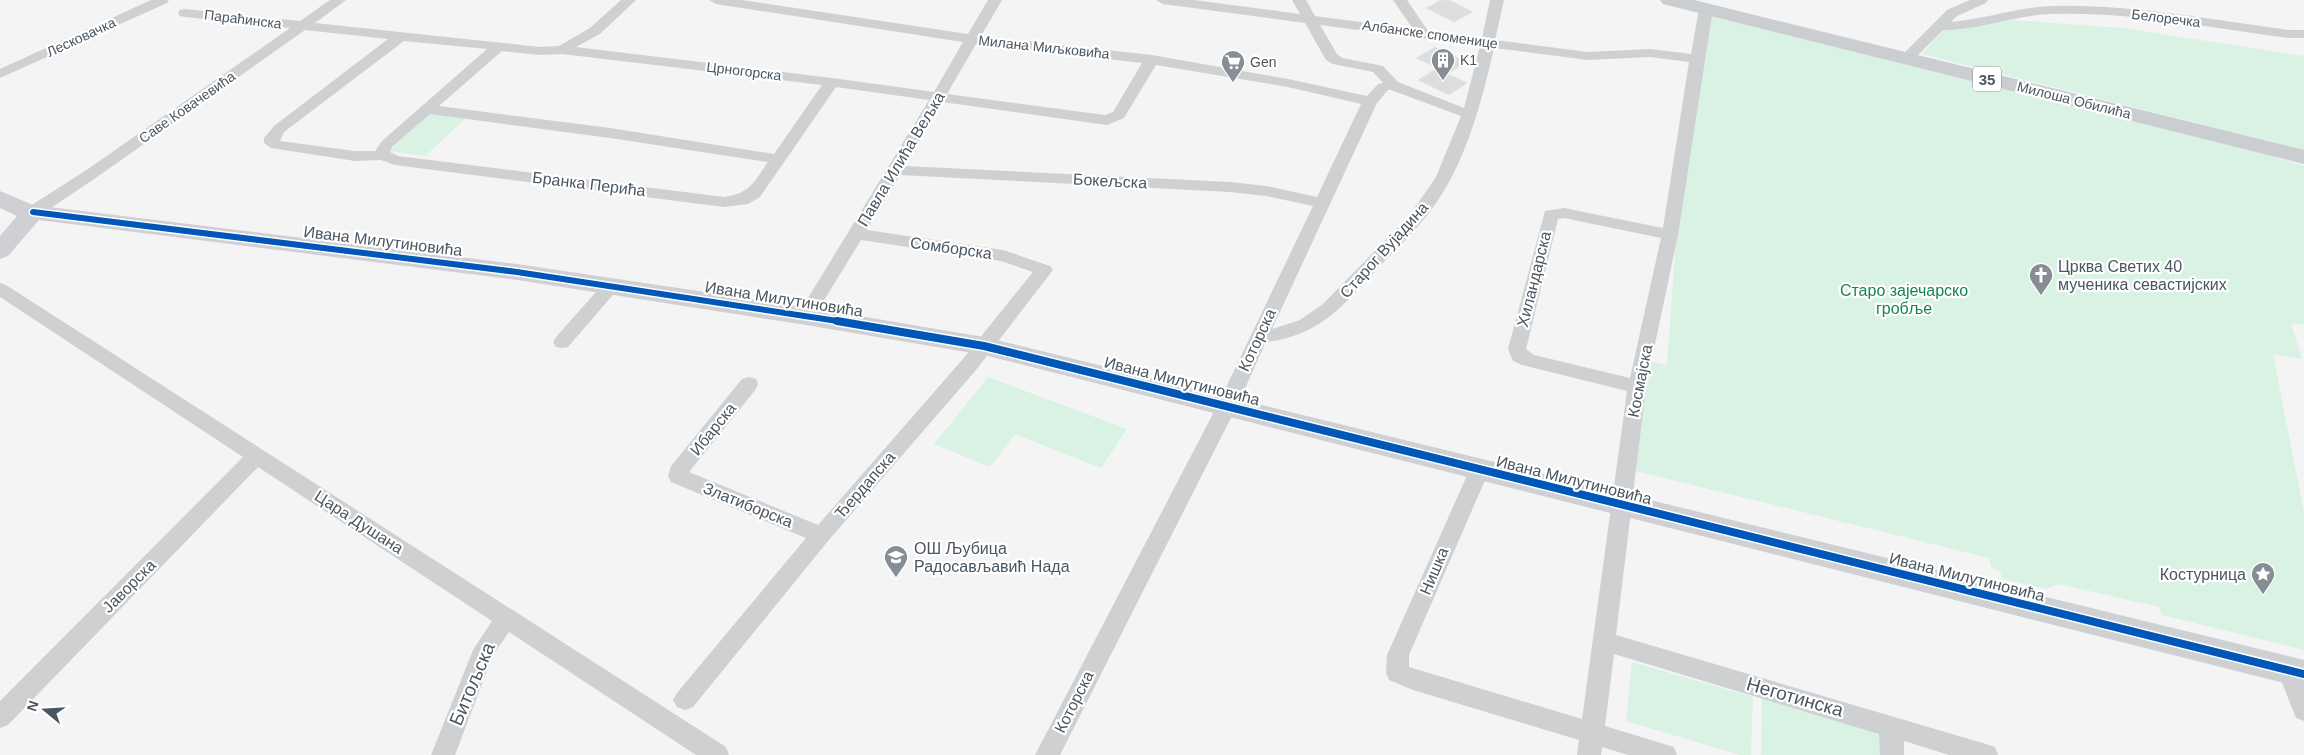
<svg xmlns="http://www.w3.org/2000/svg" width="2304" height="755" font-family="Helvetica,sans-serif">
<style>
.green{fill:#d9f2e3}
.building{fill:#ddddde;stroke:#e5e6e7}
.lines{fill:none;stroke-linecap:round;stroke-linejoin:round}
.street{fill:#ced0d2;fill-rule:evenodd}
.secondary{fill:#ced0d4;fill-rule:evenodd}
.primary{fill:#caced1;fill-rule:evenodd}
.cycleway-far1-casing{stroke:#fff;stroke-width:9}
.cycleway-casing{stroke:#fff;stroke-width:11}
.cycleway-far1{stroke:#0057b8;stroke-width:6}
.cycleway{stroke:#0057b8;stroke-width:8}
.labels{text-anchor:middle;dominant-baseline:central;stroke-width:4.5;stroke-linejoin:round;paint-order:stroke}
.far-street-label{font-size:14px;fill:#4a5661;stroke:#fff}
.far-poi-label{font-size:14px;fill:#4a5661;stroke:#fff;text-anchor:start}
.shield{fill:#fff;stroke:#808990;stroke-width:1}
.shield-label{font-size:15px;font-weight:bold;fill:#4a5661}
.street-label{font-size:16px;fill:#4a5661;stroke:#fff}
.poi-label{font-size:16px;fill:#4a5661;stroke:#fff;text-anchor:start}
.park-label{font-size:16px;fill:#17864f;stroke:#fff}
.near-street-label{font-size:19px;fill:#4a5661;stroke:#fff}
</style>
<rect width="100%" height="100%" fill="#f4f4f4"/>
<!-- green -->
<g class="green">
<polygon points="1715,15 2251,150 2304,166 2304,325 2291,323 2302,359 2273,354 2304,513 2304,650 2162,615 2159,607 2059,584 2046,589 2002,579 2000,571 1992,569 1989,558 1632,470 1650,361 1667,365 1675,253 1711,17"/>
<polygon points="2012,20 2123,28 2304,56 2304,150 1922,54 1944,29"/>
<polygon points="433,113 467,117 425,156 389,151 428,115"/>
<polygon points="988,377 1127,429 1101,468 1015,434 990,467 934,444"/>
<polygon points="1632,662 1753,697 1751,755 1740,755 1626,721"/>
<polygon points="1762,695 1883,729 1884,755 1761,755"/>
</g>
<!-- building -->
<g class="building">
<polygon points="1441,0 1449,0 1473,12 1454,22 1426,8"/>
<polygon points="1435,47 1466,62 1448,74 1467,83 1449,95 1418,80 1437,68 1416,58"/>
</g>
<g class="lines">
<!-- street -->
<g class="street">
<polygon points="151,0 169,0 167,3 0,78 0,69"/>
<path d="M330 0H346L315 23 540 47 559 46 590 28 621 0H636L600 34 576 47 832 78 934 92 963 42 716 4 709 0H742L968 34 988 0H1002L981 36 1152 55 1288 79 1367 96 1378 84 1383 83 1373 72 1333 64 1326 60 1305 23 1163 4 1156 0H1194L1300 14 1292 0H1306L1315 16 1413 29 1393 0H1407L1428 31 1482 38 1490 0H1504L1495 40 1588 52 1650 49 1691 54 1699 9 1706 5 1711 6 1713 9 1678 235 1646 387 1616 635 1986 744 1995 747 1998 755H1949L1904 741V755H1880L1879 734 1614 654 1605 726 1674 747 1677 755H1628L1602 747 1601 755H1577L1579 740 1413 690 1389 680 1386 673 1387 655 1469 471 1472 466 1479 463 1486 466 1489 471 1409 655V667L1582 719 1627 391 1522 365 1513 361 1508 349 1545 211 1564 208 1663 228 1689 62 1650 57 1588 60 1494 48C1481 105 1465 166 1429 213 1413 234 1394 251 1377 269 1343 306 1319 336 1266 342L1237 406 1060 755H1035L1217 406 1313 206 1266 196 1230 192 900 175 867 230 1003 250 1050 266 1053 270 976 370 828 541 693 707 685 710 677 707 673 700 677 693 806 538 671 482 668 476 671 466 742 379 749 377 756 379 758 384 756 389 689 472 818 525 962 360 1033 272 1001 261 861 240 812 320 806 322 800 320 797 316 929 100 836 87 760 197 748 204 724 207 395 165 381 160 355 161 271 148 264 143V138L274 126 388 39 305 30 100 175 39 216H27L25 212 27 208 88 169 290 28 185 17 180 16 178 13 180 10 185 9 300 21ZM1320 25 1480 46 1464 108 1398 82 1383 66 1342 58 1337 54ZM404 41 487 49 382 141 375 151H355L280 141 284 132ZM976 44 1142 63 1113 112 1105 115 947 94ZM502 51 540 55 562 54 822 85 774 154 610 128 439 106ZM1156 65 1288 87 1361 104 1317 197 1266 186 1230 182 905 166 942 102 1107 125 1124 118ZM1388 90H1391L1461 116 1436 177 1409 216 1323 304 1300 320 1272 329 1377 103ZM430 114 610 138 768 162C754 182 750 194 724 197L398 156 390 152 392 147ZM1564 218 1661 238 1630 378 1534 355 1526 349 1558 219Z"/>
<path d="M1970 0H1988L1986 3 1957 16 1951 22C1985 19 2018 7 2053 6 2132 4 2211 20 2289 30H2304V38H2289C2210 28 2131 11 2051 14 2015 15 1980 30 1943 30L1911 62H1901L1899 59 1901 56 1947 10Z"/>
<polygon points="611,280 617,282 620,286 617,290 568,347 562,348 556,347 553,342 556,337 605,282"/>
<polygon points="0,283 6,285 726,747 729,755 696,755 509,632 493,655 455,755 431,755 473,650 492,621 258,467 8,725 0,728 0,701 243,457 0,297"/>
<polygon points="2288,660 2296,663 2304,681 2304,721 2296,718 2277,670 2280,663"/>
</g>
<!-- secondary -->
<polygon class="secondary" points="0,191 33,205 517,264 806,307 984,337 2304,660 2304,688 984,355 806,325 517,280 39,220 8,256 0,259 0,236 17,216 0,208"/>
<!-- primary -->
<polygon class="primary" points="1660,0 1694,0 2304,150 2304,164 1663,4"/>
<!-- cycleway-far1 casing -->
<g class="cycleway-far1-casing">
<polyline id="cycleway-far1" points="33,212 517,272 844,322"/>
</g>
<!-- cycleway casing -->
<g class="cycleway-casing">
<polyline id="cycleway" points="837,321 984,346 2304,674"/>
</g>
<!-- cycleway-far1 -->
<use href="#cycleway-far1" class="cycleway-far1"/>
<!-- cycleway -->
<use href="#cycleway" class="cycleway"/>
</g>
<!-- icons -->
<defs>
<g id="building-pin" transform="scale(1.25)"><path d="M0 17L-7.5 6A9.5 9.5 0 1 1 7.5 6Z" fill="#868d94" stroke="#fff"/><path d="M-4-6H4V6H1V3H-1V6H-4ZM-2.5-4.3h1.7v1.8h-1.7ZM.8-4.3h1.7v1.8H.8ZM-2.5-1h1.7V.8h-1.7ZM.8-1h1.7V.8H.8Z" fill="#fff"/></g>
<g id="supermarket-pin" transform="scale(1.25)"><path d="M0 17L-7.5 6A9.5 9.5 0 1 1 7.5 6Z" fill="#868d94" stroke="#fff"/><path d="M-6-5.5h2.5l.6 2H6L4.5 2H-2.5L-4.4-4H-6ZM-1.5 3.2a1.3 1.3 0 1 0 .1 0ZM3 3.2a1.3 1.3 0 1 0 .1 0Z" fill="#fff"/></g>
<g id="church-pin" transform="scale(1.25)"><path d="M0 17L-7.5 6A9.5 9.5 0 1 1 7.5 6Z" fill="#868d94" stroke="#fff"/><path d="M-1.2-6h2.4v3.5h3.3v2.4h-3.3V6h-2.4V-.1h-3.3v-2.4h3.3Z" fill="#fff"/></g>
<g id="school-pin" transform="scale(1.25)"><path d="M0 17L-7.5 6A9.5 9.5 0 1 1 7.5 6Z" fill="#868d94" stroke="#fff"/><path d="M0-5L7-2L0 1L-7-2ZM-4 1L0 2.5L4 1V4Q0 6-4 4Z" fill="#fff"/></g>
<g id="sight-pin" transform="scale(1.25)"><path d="M0 17L-7.5 6A9.5 9.5 0 1 1 7.5 6Z" fill="#868d94" stroke="#fff"/><path d="M0-6L1.8-2.2L6-1.7L2.9 1.2L3.7 5.4L0 3.3L-3.7 5.4L-2.9 1.2L-6-1.7L-1.8-2.2Z" fill="#fff"/></g>
</defs>
<g fill-rule="evenodd">
<use href="#building-pin" x="1443" y="60"/>
<use href="#supermarket-pin" x="1233" y="62"/>
<use href="#church-pin" x="2041" y="275"/>
<use href="#school-pin" x="896" y="557"/>
<use href="#sight-pin" x="2263" y="574"/>
</g>
<g class="labels">
<!-- far-street labels -->
<g class="far-street-label">
<text transform="translate(2166 18) rotate(7)">Белоречка</text>
<text transform="translate(243 19) rotate(7)">Параћинска</text>
<text transform="translate(1430 34) rotate(8)">Албанске споменице</text>
<text transform="translate(81 37) rotate(-25)">Лесковачка</text>
<text transform="translate(1044 47) rotate(6)">Милана Миљковића</text>
<text transform="translate(744 71) rotate(7)">Црногорска</text>
<text transform="translate(2074 100) rotate(14)">Милоша Обилића</text>
<text transform="translate(187 107) rotate(-35)">Саве Ковачевића</text>
</g>
<!-- far-poi labels -->
<g class="far-poi-label">
<text x="1460" y="60">K1</text>
<text x="1250" y="62">Gen</text>
</g>
<!-- shield labels -->
<rect class="shield" x="1973" y="66.5" width="28" height="25" rx="4"/>
<g class="shield-label">
<text x="1987" y="79">35</text>
</g>
<!-- street labels -->
<g class="street-label">
<text transform="translate(901 159) rotate(-59)">Павла Илића Вељка</text>
<text transform="translate(1110 181) rotate(3)">Бокељска</text>
<text transform="translate(589 184) rotate(7)">Бранка Перића</text>
<text transform="translate(383 241) rotate(7)">Ивана Милутиновића</text>
<text transform="translate(951 248) rotate(8)">Сомборска</text>
<text transform="translate(1384 250) rotate(-48)">Старог Вујадина</text>
<text transform="translate(1534 279) rotate(-76)">Хиландарска</text>
<text transform="translate(784 299) rotate(9)">Ивана Милутиновића</text>
<text transform="translate(1257 340) rotate(-65)">Которска</text>
<text transform="translate(1182 381) rotate(14)">Ивана Милутиновића</text>
<text transform="translate(1640 381) rotate(-79)">Космајска</text>
<text transform="translate(713 429) rotate(-51)">Ибарска</text>
<text transform="translate(1574 480) rotate(14)">Ивана Милутиновића</text>
<text transform="translate(865 485) rotate(-49)">Ђердапска</text>
<text transform="translate(748 505) rotate(22)">Златиборска</text>
<text transform="translate(359 522) rotate(33)">Цара Душана</text>
<text transform="translate(1434 571) rotate(-67)">Нишка</text>
<text transform="translate(1967 577) rotate(14)">Ивана Милутиновића</text>
<text transform="translate(129 586) rotate(-45)">Јаворска</text>
<text transform="translate(1074 702) rotate(-63)">Которска</text>
</g>
<!-- poi labels -->
<g class="poi-label">
<text x="2058" y="266">Црква Светих 40<tspan x="2058" dy="18">мученика севастијских</tspan></text>
<text x="914" y="548">ОШ Љубица<tspan x="914" dy="18">Радосављавић Нада</tspan></text>
<text x="2246" y="574" text-anchor="end">Костурница</text>
</g>
<!-- park labels -->
<g class="park-label">
<text x="1904" y="290">Старо зајечарско<tspan x="1904" dy="18">гробље</tspan></text>
</g>
<!-- near-street labels -->
<g class="near-street-label">
<text transform="translate(472 684) rotate(-67)">Битољска</text>
<text transform="translate(1795 697) rotate(16)">Неготинска</text>
</g>
</g>
<!-- north arrow -->
<g transform="translate(45 710) rotate(288)" stroke="#ffffff" stroke-width="4" paint-order="stroke">
<path d="M0-4L9 19L0 12L-9 19Z" fill="#4a5661"/>
<text y="-8" font-size="14" font-weight="bold" text-anchor="middle" fill="#4a5661">N</text>
</g>
</svg>
